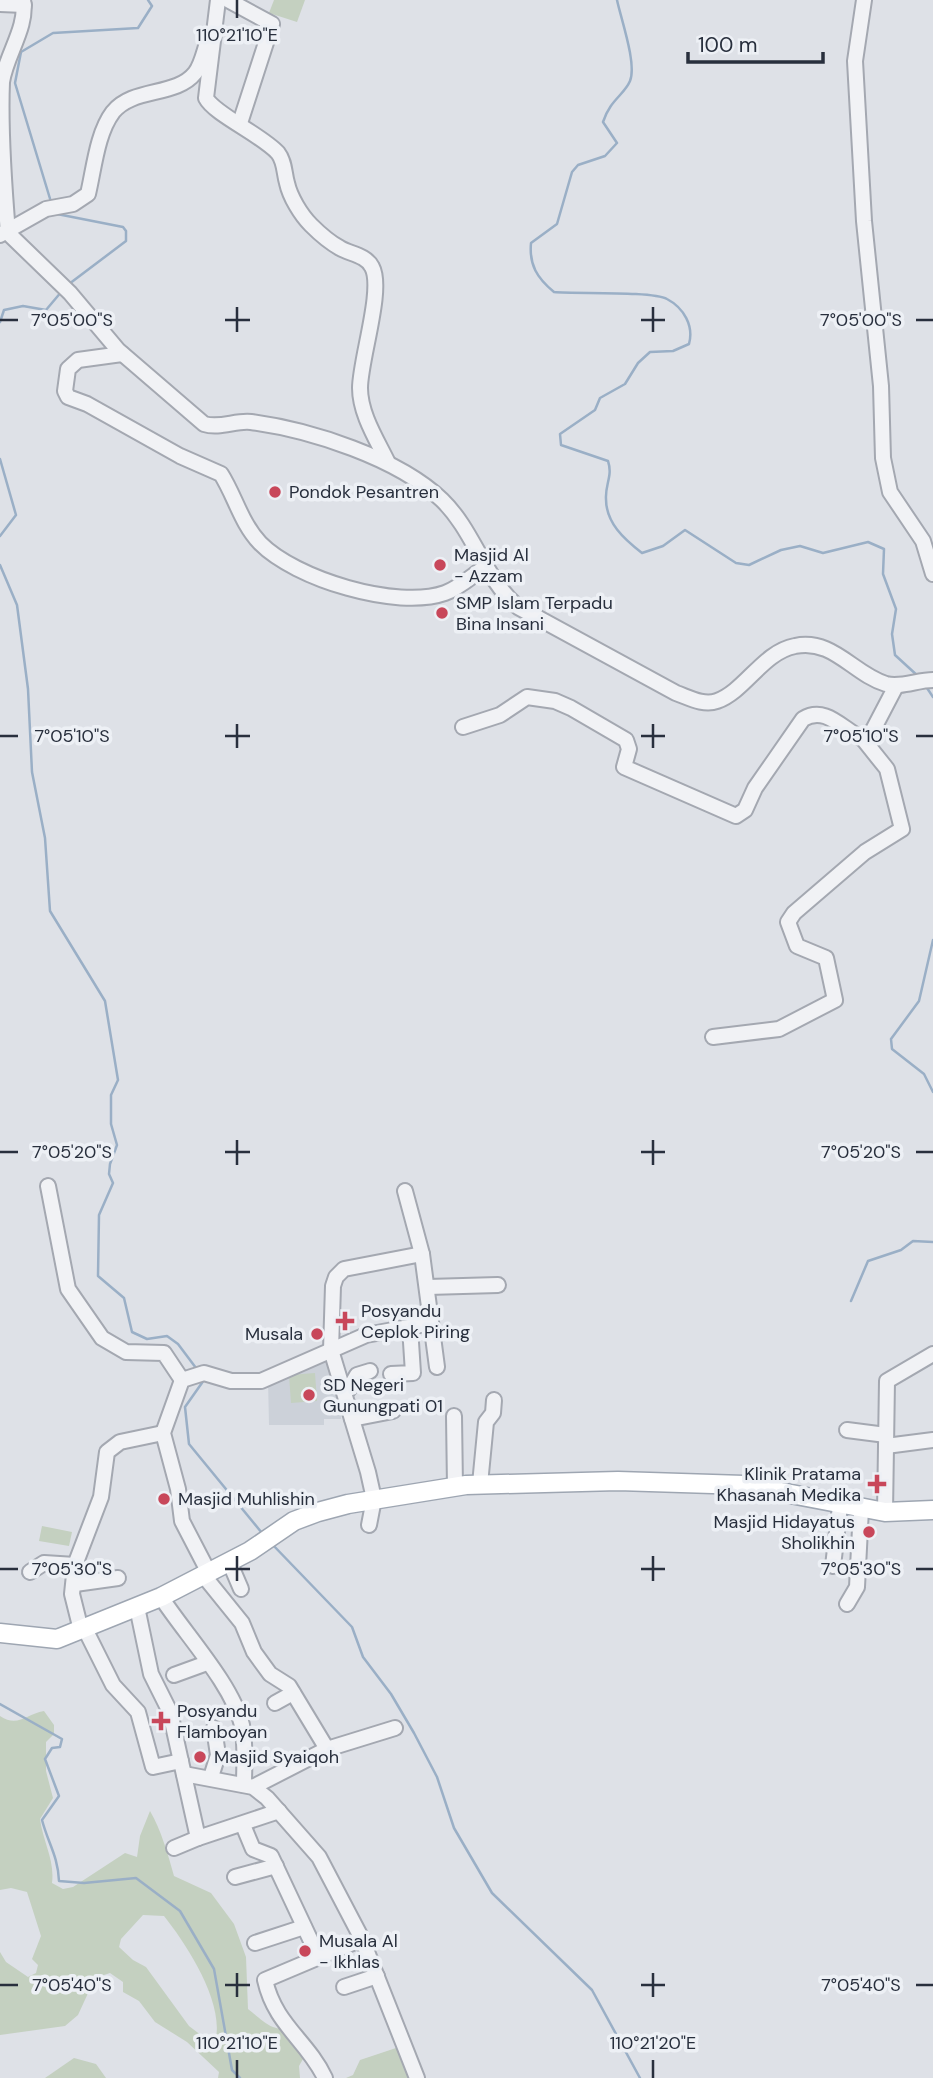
<svg xmlns="http://www.w3.org/2000/svg" width="933" height="2078" font-family="'DM Sans',sans-serif">
<style>
.built{fill:#ccd1d9}
.green{fill:#c4d0c0;fill-rule:evenodd}
.lines{fill:none;stroke-linecap:round;stroke-linejoin:round}
.stream{stroke:#9aafc6;stroke-width:2.5}
.minor-casing{stroke:#a4a8b1;stroke-width:18}
.major-casing{stroke:#9ea6b2;stroke-width:21}
.minor{stroke:#f1f2f5;stroke-width:14}
.major{stroke:#fff;stroke-width:18}
.ticks{fill:none;stroke:#282f3d;stroke-width:2.5}
.poi-dot{fill:#c8475a;stroke:#edf0f5;stroke-width:2.5}
.labels{text-anchor:middle;dominant-baseline:central;stroke-width:7;stroke-linejoin:round;paint-order:stroke}
.poi-label{font-size:18px;fill:#282f3d;stroke:#edf0f5;text-anchor:start}
.ticks-label{font-size:18px;text-anchor:middle;fill:#282f3d;stroke:#edf0f5;stroke-width:7;stroke-linejoin:round;paint-order:stroke}
</style>
<rect width="100%" height="100%" fill="#dee1e7"/>
<!-- built -->
<polygon class="built" points="335,1352 355,1412 341,1412 341,1419 324,1419 324,1425 269,1425 268,1379"/>
<!-- green -->
<g class="green">
<polygon points="274,0 305,0 297,22 269,13"/>
<polygon points="315,1373 317,1401 291,1403 289,1375"/>
<polygon points="42,1526 72,1532 69,1546 39,1541"/>
<path d="M44 1711 54 1725V1734L46 1742V1771L53 1798 40 1819C43 1842 55 1860 52 1883L63 1889 73 1887 125 1853 137 1857 140 1836 150 1811C161 1830 168 1854 174 1876L211 1893 234 1924 246 1957 248 2009C255 2014 264 2024 273 2027 290 2033 302 2021 311 2045L299 2066 300 2078H218L219 2072 187 2042 155 2022 139 2001 123 1992V1982L110 1973 95 1978 78 2015 65 2026 0 2035V1952L6 1962 28 1977 36 1973 38 1965 32 1959 41 1936 27 1892 11 1888 0 1890V1716C18 1728 26 1714 44 1711ZM143 1915 164 1916C187 1945 228 2007 214 2045L189 2026 146 1967 133 1960 119 1947 121 1939Z"/>
<polygon points="399,2047 413,2078 346,2078 353,2075 360,2060"/>
<polygon points="74,2058 96,2064 106,2078 45,2078"/>
</g>
<g class="lines">
<!-- stream -->
<g class="stream">
<path d="M617 0C621 19 637 64 630 81 624 95 610 100 603 122L617 143 605 156 578 165 572 172 557 224 531 243C529 265 537 278 554 292 577 294 653 291 667 299 684 308 694 326 689 344L673 351 650 352 638 363 625 384 600 398 595 410 560 434 561 445 608 461C613 476 605 484 606 499 606 523 624 539 642 553L663 546 685 530 736 563 749 565 781 550 800 546 823 553 868 542 884 549 883 574 896 609 892 634 895 655 919 677"/>
<polyline points="51,202 15,83 21,52 53,33 138,28 152,6 148,0"/>
<polyline points="55,211 57,214 123,227 126,231 126,241 69,284"/>
<polyline points="0,322 4,310 23,306 46,310 62,291"/>
<polyline points="0,459 16,515 0,536"/>
<polyline points="0,565 17,605 28,689 32,772 45,838 50,911 105,1001 118,1080 111,1095 111,1124 117,1145 110,1164 109,1174 113,1183 99,1215 98,1276 124,1298 132,1332 147,1339 167,1336 178,1344 196,1368"/>
<polyline points="925,685 933,697"/>
<polyline points="933,940 919,1001 891,1039 892,1049 924,1074 933,1092"/>
<polyline points="851,1301 868,1261 901,1250 913,1241 933,1242"/>
<polyline points="204,1380 185,1407 189,1444 262,1533"/>
<polyline points="271,1543 352,1627 363,1657 391,1694 414,1733 437,1777 454,1828 492,1893 592,1990 640,2078"/>
<path d="M0 1704 62 1739 60 1747 52 1748 45 1759 59 1796 42 1820C48 1843 58 1856 59 1881L84 1883 136 1878 180 1911 214 1969 232 2070 240 2078"/>
</g>
<!-- minor casing -->
<g class="minor-casing">
<g id="minor">
<path d="M218 0 206 98C214 114 262 135 278 153 285 162 284 173 287 183 290 197 301 215 311 225 319 233 329 242 340 248 350 254 366 255 372 267 384 289 360 360 360 388 360 414 377 440 388 463"/>
<polyline points="228,0 272,24 240,123"/>
<polyline points="864,0 855,61 864,221 881,386 883,458 890,492 923,541 933,574"/>
<polyline points="0,4 24,5"/>
<path d="M8 233 70 293 118 350 204 424C220 429 236 420 251 422 311 430 398 458 442 500 474 531 484 578 518 607L676 693C688 697 703 706 717 701 745 691 763 652 795 646 833 638 853 674 886 684 901 688 917 680 933 680"/>
<path d="M8 233C4 185 0 129 2 82 6 55 28 27 23 0"/>
<path d="M0 235 46 209 73 204 88 194C94 169 97 133 113 112 133 87 176 97 195 73 201 66 204 52 207 43"/>
<path d="M122 354 78 360 68 369 65 391 68 397 87 404 180 456 221 474C235 496 241 523 260 543 295 579 397 610 445 593 459 588 473 575 485 567"/>
<path d="M463 727 500 715 527 697 555 701 571 708 626 740 629 749 624 767 736 816 745 810 755 788 803 719C826 705 843 730 863 739L873 730 896 686"/>
<polyline points="713,1037 779,1029 835,1000 826,958 797,946 788,922 794,913 865,852 902,829 887,769 863,739"/>
<polyline points="48,1186 68,1289 102,1338 126,1352 164,1353 182,1380"/>
<polyline points="405,1191 422,1254 437,1367"/>
<polyline points="428,1287 498,1285"/>
<polyline points="391,1374 413,1373 410,1327"/>
<polyline points="344,1391 349,1389 357,1375 370,1371"/>
<polyline points="454,1416 455,1487"/>
<polyline points="352,1419 393,1411"/>
<polyline points="847,1430 886,1435"/>
<polyline points="886,1446 933,1440"/>
<polyline points="480,1484 486,1422 493,1413 494,1400"/>
<polyline points="885,1512 887,1381 933,1354"/>
<polyline points="369,1525 374,1499 368,1472 331,1350 333,1286 336,1277 344,1269 422,1254"/>
<polyline points="229,1561 241,1589"/>
<polyline points="833,1566 840,1506"/>
<polyline points="30,1572 44,1563 75,1565"/>
<polyline points="209,1573 182,1521 178,1489 163,1433 182,1380 204,1373 231,1381 261,1381 366,1335 431,1323"/>
<polyline points="204,1576 242,1623 254,1652 270,1674 289,1686 327,1749"/>
<polyline points="75,1584 118,1578"/>
<path d="M161 1597C185 1634 232 1684 242 1725 246 1744 244 1766 244 1785"/>
<polyline points="847,1604 857,1587 861,1509"/>
<polyline points="137,1607 151,1674 170,1712 198,1838 279,1811"/>
<polyline points="85,1629 113,1685 138,1712 153,1767 181,1761"/>
<polyline points="81,1630 72,1594 75,1565 101,1497 107,1452 120,1442 163,1433"/>
<polyline points="174,1675 207,1663"/>
<polyline points="275,1703 293,1693"/>
<polyline points="184,1774 253,1787 267,1798 319,1857 362,1939 417,2078"/>
<polyline points="211,1777 218,1755 214,1728"/>
<polyline points="253,1787 327,1749 395,1728"/>
<polyline points="243,1825 253,1849 271,1856 318,1956"/>
<polyline points="174,1848 198,1838"/>
<polyline points="235,1877 276,1866"/>
<polyline points="255,1943 304,1927"/>
<polyline points="344,1987 377,1976"/>
<path d="M325 2078C307 2040 275 2025 265 1980L362 1939"/>
</g>
</g>
<!-- major casing -->
<g class="major-casing">
<polyline id="major" points="0,1633 57,1639 161,1597 250,1551 294,1521 318,1512 348,1504 466,1485 618,1481 744,1485 885,1512 933,1510"/>
</g>
<!-- minor -->
<use href="#minor" class="minor"/>
<!-- major -->
<use href="#major" class="major"/>
</g>
<!-- ticks -->
<path class="ticks" d="M237 0V18M237 307V332M653 307V332M0 320H18M225 320H250M641 320H665M916 320H933M237 724V748M653 724V748M0 736H18M225 736H250M641 736H665M916 736H933M237 1140V1165M653 1140V1165M0 1152H18M225 1152H250M641 1152H665M916 1152H933M237 1556V1581M653 1556V1581M0 1569H18M225 1569H250M641 1569H665M916 1569H933M237 1973V1997M653 1973V1997M0 1985H18M225 1985H250M641 1985H665M916 1985H933M237 2060V2078M653 2060V2078"/>
<!-- markers -->
<g class="poi-dot">
<circle cx="275" cy="492" r="7"/>
<circle cx="440" cy="565" r="7"/>
<circle cx="442" cy="613" r="7"/>
<path d="M341.5 1310.5h7v7h7v7h-7v7h-7v-7h-7v-7h7z"/>
<circle cx="317" cy="1334" r="7"/>
<circle cx="309" cy="1395" r="7"/>
<path d="M873.5 1473.5h7v7h7v7h-7v7h-7v-7h-7v-7h7z"/>
<circle cx="164" cy="1499" r="7"/>
<circle cx="869" cy="1532" r="7"/>
<path d="M157.5 1710.5h7v7h7v7h-7v7h-7v-7h-7v-7h7z"/>
<circle cx="200" cy="1757" r="7"/>
<circle cx="305" cy="1951" r="7"/>
</g>
<g class="labels">
<!-- poi labels -->
<g class="poi-label">
<text x="289" y="492">Pondok Pesantren</text>
<text x="454" y="555">Masjid Al<tspan x="454" dy="21">- Azzam</tspan></text>
<text x="456" y="603">SMP Islam Terpadu<tspan x="456" dy="21">Bina Insani</tspan></text>
<text x="361" y="1311">Posyandu<tspan x="361" dy="21">Ceplok Piring</tspan></text>
<text x="303" y="1334" text-anchor="end">Musala</text>
<text x="323" y="1385">SD Negeri<tspan x="323" dy="21">Gunungpati 01</tspan></text>
<text x="861" y="1474" text-anchor="end">Klinik Pratama<tspan x="861" dy="21">Khasanah Medika</tspan></text>
<text x="178" y="1499">Masjid Muhlishin</text>
<text x="855" y="1522" text-anchor="end">Masjid Hidayatus<tspan x="855" dy="21">Sholikhin</tspan></text>
<text x="177" y="1711">Posyandu<tspan x="177" dy="21">Flamboyan</tspan></text>
<text x="214" y="1757">Masjid Syaiqoh</text>
<text x="319" y="1941">Musala Al<tspan x="319" dy="21">- Ikhlas</tspan></text>
</g>
</g>
<g class="ticks-label">
<text x="237" y="41">110°21'10"E</text>
<text x="72" y="326">7°05'00"S</text>
<text x="861" y="326">7°05'00"S</text>
<text x="72" y="742">7°05'10"S</text>
<text x="861" y="742">7°05'10"S</text>
<text x="72" y="1158">7°05'20"S</text>
<text x="861" y="1158">7°05'20"S</text>
<text x="72" y="1575">7°05'30"S</text>
<text x="861" y="1575">7°05'30"S</text>
<text x="72" y="1991">7°05'40"S</text>
<text x="861" y="1991">7°05'40"S</text>
<text x="237" y="2049">110°21'10"E</text>
<text x="653" y="2049">110°21'20"E</text>
</g>
<!-- scale -->
<path d="M688 52v10h135v-10" fill="none" stroke="#282f3d" stroke-width="3.5"/>
<text x="698" y="52" font-size="21" fill="#282f3d" stroke="#edf0f5" stroke-width="5" paint-order="stroke">100 m</text>
</svg>
